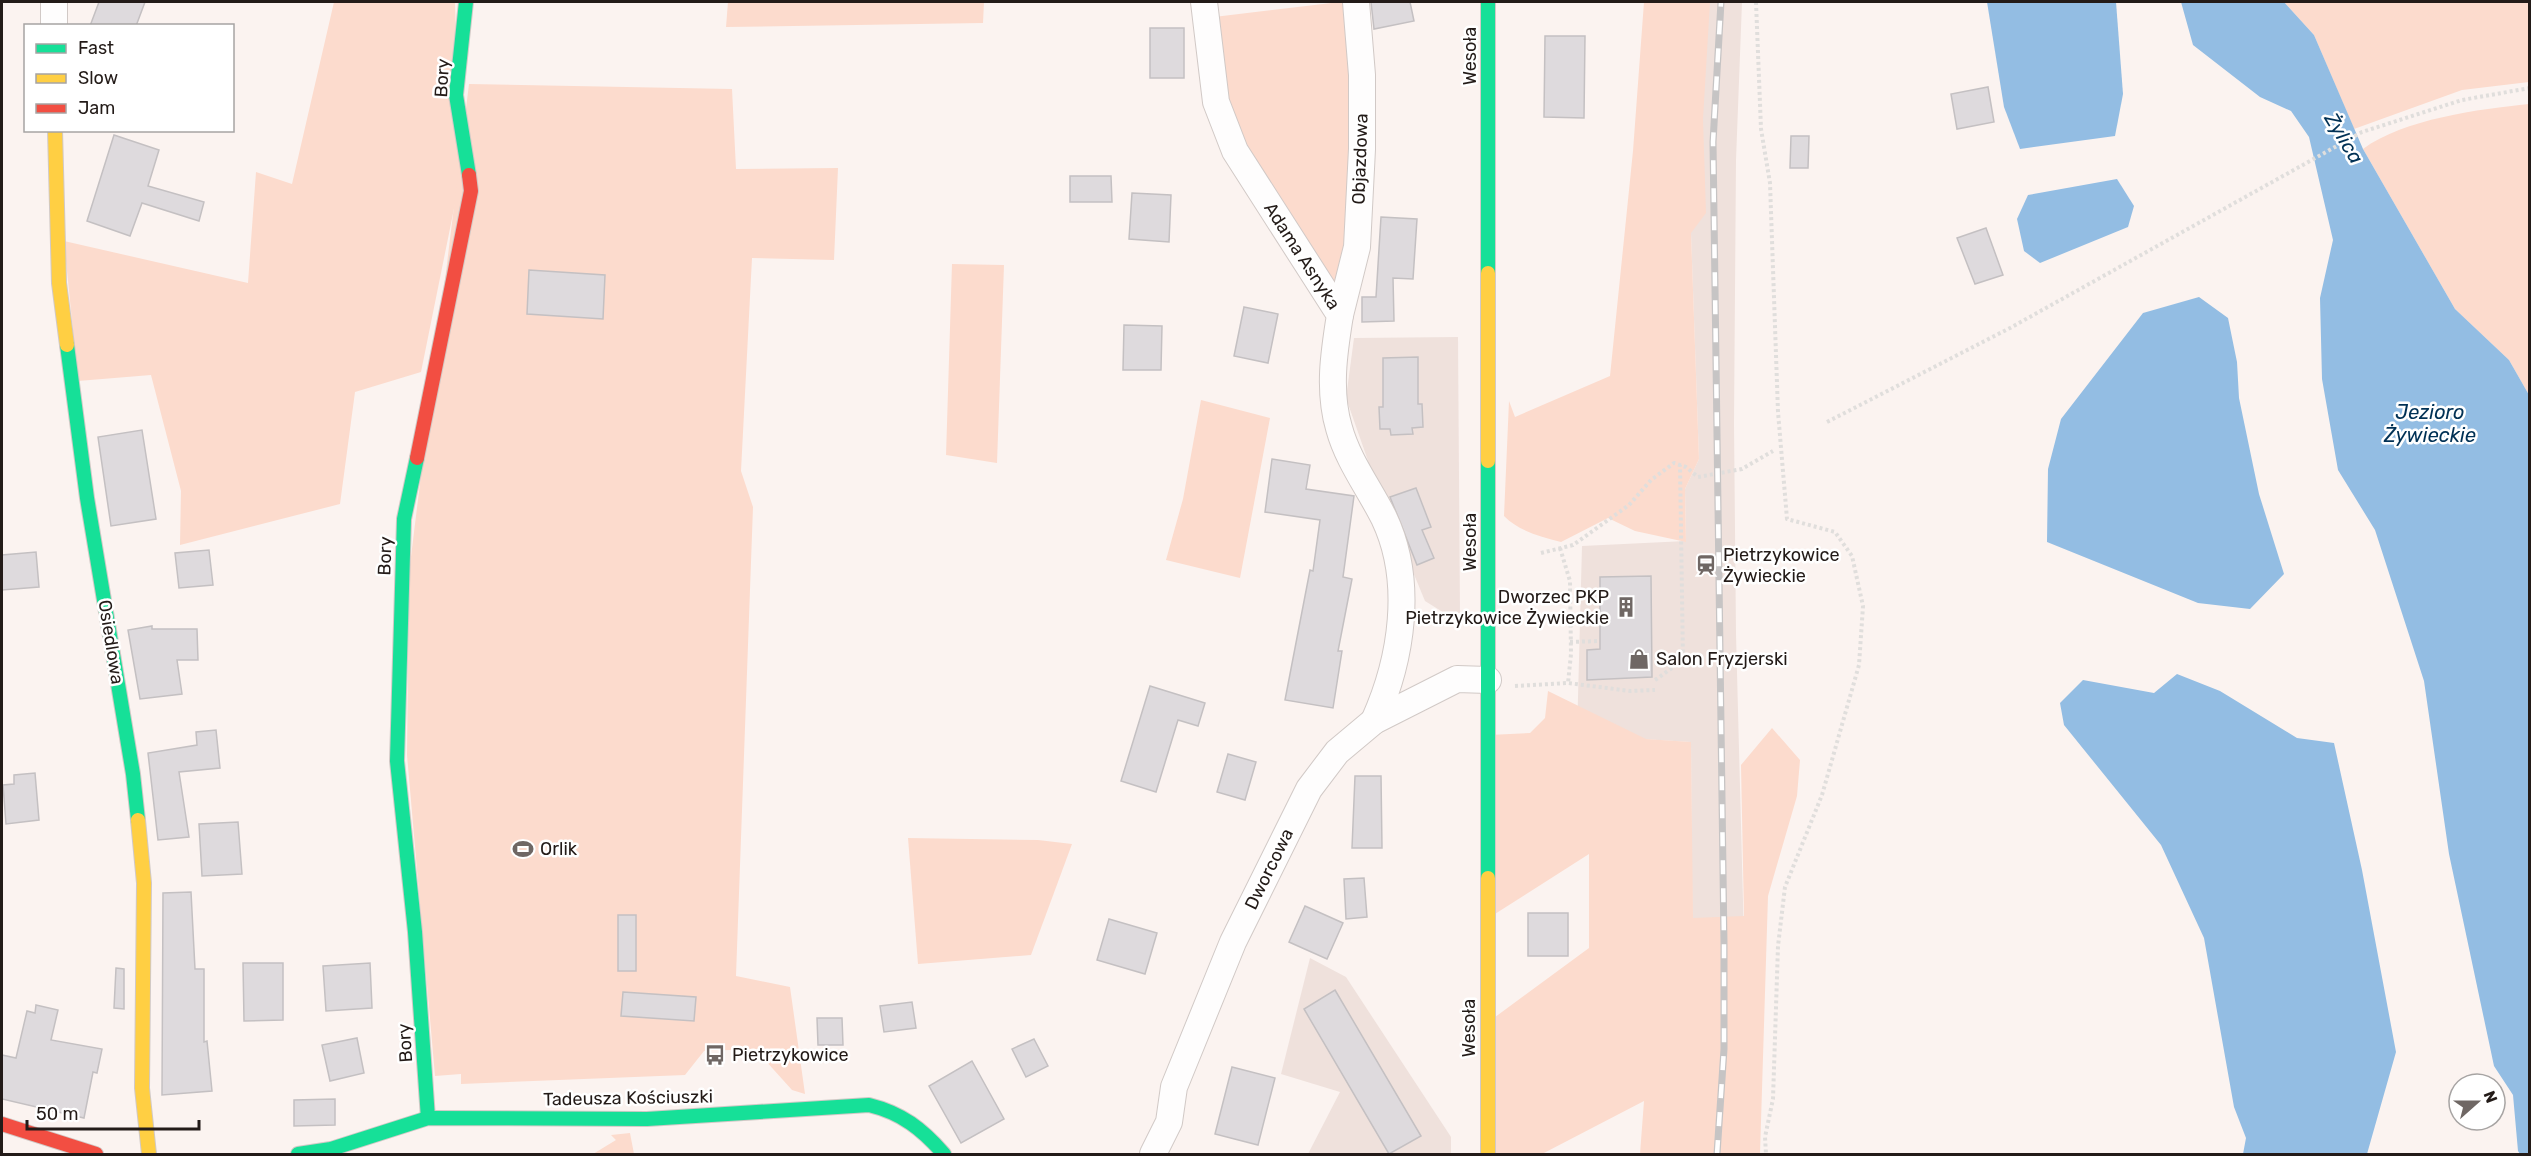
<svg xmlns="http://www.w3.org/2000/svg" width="2531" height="1156" font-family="Rubik,sans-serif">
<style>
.built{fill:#efe1dc}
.green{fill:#fcdbcd}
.water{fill:#93bde3}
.building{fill:#dedadd;stroke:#c4c0c2;stroke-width:1.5}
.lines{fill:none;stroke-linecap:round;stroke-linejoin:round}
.street-casing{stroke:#d1c9c6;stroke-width:28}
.fast-casing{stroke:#d1c9c6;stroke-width:16}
.slow-casing{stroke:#d1c9c6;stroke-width:16}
.jam-casing{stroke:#d1c9c6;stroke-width:16}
.path{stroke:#e0dedc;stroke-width:4;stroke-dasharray:3 3;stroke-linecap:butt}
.street{stroke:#fefdfd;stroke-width:26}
.fast{stroke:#16e098;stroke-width:14}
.slow{stroke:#ffcf43;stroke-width:14}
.jam{stroke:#f24e42;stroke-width:14}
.rail-casing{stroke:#c6c4c4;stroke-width:7}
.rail{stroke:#fff;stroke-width:4.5;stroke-dasharray:14;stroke-linecap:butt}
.labels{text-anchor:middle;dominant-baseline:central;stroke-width:5;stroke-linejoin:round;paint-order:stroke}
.street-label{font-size:18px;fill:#231b18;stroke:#fff}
.poi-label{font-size:18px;fill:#231b18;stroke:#fff;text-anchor:start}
.water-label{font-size:20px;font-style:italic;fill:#003155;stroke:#fff}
</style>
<rect width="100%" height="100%" fill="#fbf3f0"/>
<!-- built -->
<g class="built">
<polygon points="1702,2 1742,2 1736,160 1734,424 1736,634 1746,1016 1693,1011 1691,742 1577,735 1582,546 1686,541 1685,489 1699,459 1691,233"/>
<polygon points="1458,337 1460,613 1446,614 1425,601 1373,475 1346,398 1354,338"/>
<polygon points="1310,958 1346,977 1451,1137 1451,1154 1308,1154 1340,1092 1281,1074"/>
</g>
<!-- green -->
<g class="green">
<polygon points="334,2 455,2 460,179 421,372 355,392 340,504 180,545 181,491 151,375 78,381 64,241 248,283 256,172 292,184"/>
<polygon points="728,2 984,2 983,23 726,27"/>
<polygon points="1340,2 1351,2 1351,214 1336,289 1242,154 1226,104 1214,17"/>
<path d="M1644 2H1710L1703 119 1706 213 1691 233 1699 459 1685 489 1686 542 1635 531 1608 518 1561 542C1540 536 1520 532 1504 516L1509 401 1515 417 1610 376 1633 151Z"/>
<polygon points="2284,2 2529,2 2529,82 2462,90 2354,129 2314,35"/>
<polygon points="469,84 732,89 736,169 838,168 834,260 752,258 741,471 753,507 736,976 790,987 805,1094 792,1090 755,1049 704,1051 685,1075 461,1084 461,1074 435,1076 407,755 409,573"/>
<path d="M2529 104V395L2509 360 2455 309 2363 149C2403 119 2480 109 2529 104Z"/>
<polygon points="952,264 1004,265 997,463 946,455"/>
<polygon points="1201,400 1270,418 1240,578 1166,560 1183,499"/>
<polygon points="1548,691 1646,739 1691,742 1693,918 1744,916 1741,765 1772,728 1800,760 1797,796 1768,896 1760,1154 1640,1154 1644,1101 1542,1154 1488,1154 1487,1023 1589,948 1589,854 1487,919 1489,735 1530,733 1545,718"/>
<polygon points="908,838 1038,840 1072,844 1031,955 918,964"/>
<polygon points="630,1133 634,1154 593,1154 616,1140 611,1135"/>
</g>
<!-- water -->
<g class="water">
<polygon points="1987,2 2116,2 2123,94 2115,136 2020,149 2004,107"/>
<polygon points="2181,2 2284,2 2314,35 2363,149 2455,309 2509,360 2529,395 2529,1154 2520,1154 2518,1151 2513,1095 2494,1066 2449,854 2424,681 2375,530 2338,470 2322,379 2320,298 2333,240 2309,137 2291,111 2260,97 2193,45"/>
<polygon points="2117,179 2134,206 2128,227 2040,263 2024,251 2017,219 2028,195"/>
<polygon points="2199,297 2228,318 2237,362 2239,398 2259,494 2284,574 2250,609 2198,603 2047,542 2048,469 2061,419 2143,313"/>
<polygon points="2177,674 2220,691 2297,738 2334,743 2362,870 2396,1052 2367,1154 2243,1154 2246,1138 2234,1107 2204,938 2161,845 2064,725 2060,703 2083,680 2154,693"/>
</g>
<!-- building -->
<g class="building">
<polygon points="99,2 145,2 136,26 90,26"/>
<polygon points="1371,2 1410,2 1414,21 1374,29"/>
<rect x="1150" y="28" width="34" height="50"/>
<polygon points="1545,36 1585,36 1584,118 1544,117"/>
<polygon points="1988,87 1994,122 1957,129 1951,94"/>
<polygon points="114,135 159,150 148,186 204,202 199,221 142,203 130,236 87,221"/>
<polygon points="1791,136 1809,136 1808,168 1790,168"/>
<polygon points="1070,176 1111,176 1112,202 1070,202"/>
<polygon points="1132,193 1171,195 1169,242 1129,239"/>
<polygon points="1381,217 1417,219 1413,279 1393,278 1394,321 1362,322 1362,297 1376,297"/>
<polygon points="1986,228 2003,275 1975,284 1957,238"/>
<polygon points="529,270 605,275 603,319 527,314"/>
<polygon points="1244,307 1278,314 1268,363 1234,356"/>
<polygon points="1124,325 1162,326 1161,370 1123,370"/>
<polygon points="1418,357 1418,404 1422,404 1423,427 1412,428 1413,434 1391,435 1390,429 1380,429 1379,407 1383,407 1383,358"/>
<polygon points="142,430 156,519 111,526 98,437"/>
<polygon points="1272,459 1310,465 1306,489 1354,496 1343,577 1352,579 1338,651 1342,651 1333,708 1285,700 1310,570 1313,571 1320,520 1265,512"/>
<polygon points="1416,488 1431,527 1422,530 1434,558 1417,565 1390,497"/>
<polygon points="209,550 213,585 179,588 175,553"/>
<polygon points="36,552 39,587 2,590 2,555"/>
<polygon points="1651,576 1652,677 1587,680 1587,650 1600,649 1600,577"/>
<polygon points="152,626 152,629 197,629 198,660 177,660 182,694 140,699 128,630"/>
<polygon points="1150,686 1205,703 1198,726 1178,720 1156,792 1121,781"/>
<polygon points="216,730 220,768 179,772 189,837 158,840 148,753 197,745 196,732"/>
<polygon points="1228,754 1256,762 1245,800 1217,792"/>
<polygon points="35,773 39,820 6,824 3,785 14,784 14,775"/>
<polygon points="1355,776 1381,776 1382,848 1352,848"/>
<polygon points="238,822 242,874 202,876 199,824"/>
<polygon points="1364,878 1367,917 1346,919 1344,879"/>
<polygon points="191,892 195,969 204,969 204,1042 207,1041 212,1091 162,1095 163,893"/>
<polygon points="1305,906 1343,923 1327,959 1289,942"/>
<rect x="1528" y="913" width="40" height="43"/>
<rect x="618" y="915" width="18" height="56"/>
<polygon points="1109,919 1157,933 1145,974 1097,960"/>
<polygon points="243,963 283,963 283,1020 244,1021"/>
<polygon points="370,963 372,1008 326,1011 323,966"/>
<polygon points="116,968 124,969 124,1009 114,1008"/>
<polygon points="1335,990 1421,1136 1389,1154 1304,1009"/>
<polygon points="623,992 696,997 694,1021 621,1016"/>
<polygon points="912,1002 916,1028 884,1032 880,1006"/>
<polygon points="36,1005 58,1010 51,1040 102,1049 97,1073 93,1072 84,1118 2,1099 2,1055 16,1058 27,1011 35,1013"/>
<polygon points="817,1018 842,1018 843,1045 818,1045"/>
<polygon points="357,1038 364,1073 330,1081 322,1045"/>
<polygon points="1034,1039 1048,1066 1026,1077 1012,1049"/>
<polygon points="972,1061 1004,1119 961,1143 929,1086"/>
<polygon points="1232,1067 1275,1078 1258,1145 1215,1134"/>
<polygon points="335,1099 335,1125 294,1126 294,1100"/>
</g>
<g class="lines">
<!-- street casing -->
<g class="street-casing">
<g id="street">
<polyline points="54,2 54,26"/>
<path d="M1204 2 1216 102 1235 151 1340 315C1334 352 1328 391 1339 428 1348 461 1369 488 1384 518 1414 581 1402 659 1374 721"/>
<polyline points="1340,315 1357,247 1362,149 1362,75 1356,2"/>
<polyline points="1153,1154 1169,1122 1174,1087 1233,942 1309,789 1337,752 1374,721 1457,679 1488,680"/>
</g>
</g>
<!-- fast casing -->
<g class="fast-casing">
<g id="fast">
<polyline points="466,2 456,95 469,175"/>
<polyline points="1488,2 1488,273"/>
<polyline points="67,345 87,498 133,774 138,820"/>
<polyline points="417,458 404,519 397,761 415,932 428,1118"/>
<polyline points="1488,461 1488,878"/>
<path d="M298 1154 331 1149 428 1118 647 1119 869 1105C902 1113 922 1129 944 1154"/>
</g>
</g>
<!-- slow casing -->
<g class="slow-casing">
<g id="slow">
<polyline points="55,130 59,283 67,345"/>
<polyline points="1488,273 1488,461"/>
<polyline points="138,820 144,883 142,1088 149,1154"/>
<polyline points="1488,878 1488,1154"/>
</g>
</g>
<!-- jam casing -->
<g class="jam-casing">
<g id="jam">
<polyline points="417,458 471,191 469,175"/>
<polyline points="2,1124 96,1154"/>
</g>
</g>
<!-- path -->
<g class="path">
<polyline points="1756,2 1761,129 1770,183 1778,412 1787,519 1835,532 1852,556 1863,606 1859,665 1822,795 1785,887 1778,946 1773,1099 1765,1137 1766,1154"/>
<polyline points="1827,422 2010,328 2362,132 2462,100 2530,88"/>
<polyline points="1560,548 1570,581 1571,654 1568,683"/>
<polyline points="1541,553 1573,545 1629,505 1651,480 1674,463 1686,467 1698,477 1742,469 1773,451"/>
<polyline points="1570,642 1600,641"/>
<polyline points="1655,680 1683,660 1680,465"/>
<polyline points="1515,686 1568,683 1630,691 1655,690"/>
</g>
<!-- street -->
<use href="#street" class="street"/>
<!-- fast -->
<use href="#fast" class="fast"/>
<!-- slow -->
<use href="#slow" class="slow"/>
<!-- jam -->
<use href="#jam" class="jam"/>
<!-- rail casing -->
<g class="rail-casing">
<polyline id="rail" points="1717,1154 1724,1049 1724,944 1713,142 1721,2"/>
</g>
<!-- rail -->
<use href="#rail" class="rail"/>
</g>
<!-- icons -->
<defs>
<g id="station-bare" transform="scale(1.62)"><path d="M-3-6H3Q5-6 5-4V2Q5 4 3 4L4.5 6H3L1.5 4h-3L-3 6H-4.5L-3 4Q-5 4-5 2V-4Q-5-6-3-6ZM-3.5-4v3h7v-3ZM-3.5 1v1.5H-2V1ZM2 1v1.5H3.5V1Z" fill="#6f6764" stroke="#fff" stroke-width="2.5" paint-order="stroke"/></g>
<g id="building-bare" transform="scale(1.62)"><path d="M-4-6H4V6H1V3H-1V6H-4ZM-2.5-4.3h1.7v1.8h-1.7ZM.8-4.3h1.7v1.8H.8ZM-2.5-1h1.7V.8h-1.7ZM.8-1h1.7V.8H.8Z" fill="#6f6764" stroke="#fff" stroke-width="2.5" paint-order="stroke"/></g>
<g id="shop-bare" transform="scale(1.62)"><path d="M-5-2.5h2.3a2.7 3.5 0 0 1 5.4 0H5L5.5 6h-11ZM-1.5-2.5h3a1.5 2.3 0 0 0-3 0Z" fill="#6f6764" stroke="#fff" stroke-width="2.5" paint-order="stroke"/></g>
<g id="stadium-bare" transform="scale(1.62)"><path d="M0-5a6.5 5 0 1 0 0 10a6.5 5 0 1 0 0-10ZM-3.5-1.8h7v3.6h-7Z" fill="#6f6764" stroke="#fff" stroke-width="2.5" paint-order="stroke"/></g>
<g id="bus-bare" transform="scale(1.62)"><path d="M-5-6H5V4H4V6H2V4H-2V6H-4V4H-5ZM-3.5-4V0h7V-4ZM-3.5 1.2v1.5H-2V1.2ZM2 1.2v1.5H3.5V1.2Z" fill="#6f6764" stroke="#fff" stroke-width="2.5" paint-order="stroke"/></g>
</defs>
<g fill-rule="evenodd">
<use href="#station-bare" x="1706" y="565"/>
<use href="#building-bare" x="1626" y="607"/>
<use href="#shop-bare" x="1639" y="659"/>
<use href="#stadium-bare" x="523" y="849"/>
<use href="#bus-bare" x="715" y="1055"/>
</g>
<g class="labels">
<!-- street labels -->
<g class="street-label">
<text transform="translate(1470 56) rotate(-90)">Wesoła</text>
<text transform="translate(442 78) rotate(-87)">Bory</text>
<text transform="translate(1360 159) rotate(-88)">Objazdowa</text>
<text transform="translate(1302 256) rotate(57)">Adama Asnyka</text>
<text transform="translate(1470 542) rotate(-90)">Wesoła</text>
<text transform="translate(385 556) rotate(-88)">Bory</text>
<text transform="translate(111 642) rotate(81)">Osiedlowa</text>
<text transform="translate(1269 869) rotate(-64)">Dworcowa</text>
<text transform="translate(1469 1028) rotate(-90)">Wesoła</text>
<text transform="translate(405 1043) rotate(-94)">Bory</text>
<text transform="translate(628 1098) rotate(-1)">Tadeusza Kościuszki</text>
</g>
<!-- poi labels -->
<g class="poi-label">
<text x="1723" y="555">Pietrzykowice<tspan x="1723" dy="21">Żywieckie</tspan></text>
<text x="1609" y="597" text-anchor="end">Dworzec PKP<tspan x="1609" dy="21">Pietrzykowice Żywieckie</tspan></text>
<text x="1656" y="659">Salon Fryzjerski</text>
<text x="540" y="849">Orlik</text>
<text x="732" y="1055">Pietrzykowice</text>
</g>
<!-- water labels -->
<g class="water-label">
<text transform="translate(2344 138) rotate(59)">Żylica</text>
<text x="2430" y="412">Jezioro<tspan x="2430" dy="23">Żywieckie</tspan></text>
</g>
</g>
<!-- border -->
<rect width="2531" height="1156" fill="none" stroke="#231b18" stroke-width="6"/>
<!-- legend -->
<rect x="24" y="24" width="210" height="108" fill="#ffffff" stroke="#a7a4a3" stroke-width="1.5"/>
<rect x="36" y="44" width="30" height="9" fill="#16e098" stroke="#a7a4a3" stroke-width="1.5"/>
<text x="78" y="54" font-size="18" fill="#231b18">Fast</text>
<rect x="36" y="74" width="30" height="9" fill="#ffcf43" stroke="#a7a4a3" stroke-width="1.5"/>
<text x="78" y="84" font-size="18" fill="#231b18">Slow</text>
<rect x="36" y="104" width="30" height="9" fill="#f24e42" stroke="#a7a4a3" stroke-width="1.5"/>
<text x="78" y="114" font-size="18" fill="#231b18">Jam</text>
<!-- north arrow -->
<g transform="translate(2477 1102) rotate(69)"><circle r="28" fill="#ffffff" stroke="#a7a4a3" stroke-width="1.5"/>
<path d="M0-4.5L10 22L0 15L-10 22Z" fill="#6f6764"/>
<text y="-9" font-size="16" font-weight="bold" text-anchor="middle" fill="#231b18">N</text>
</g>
<!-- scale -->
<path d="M27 1120v9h172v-9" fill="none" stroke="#231b18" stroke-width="3"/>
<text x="36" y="1120" font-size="18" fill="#231b18" stroke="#ffffff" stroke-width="4.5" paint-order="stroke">50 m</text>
</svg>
